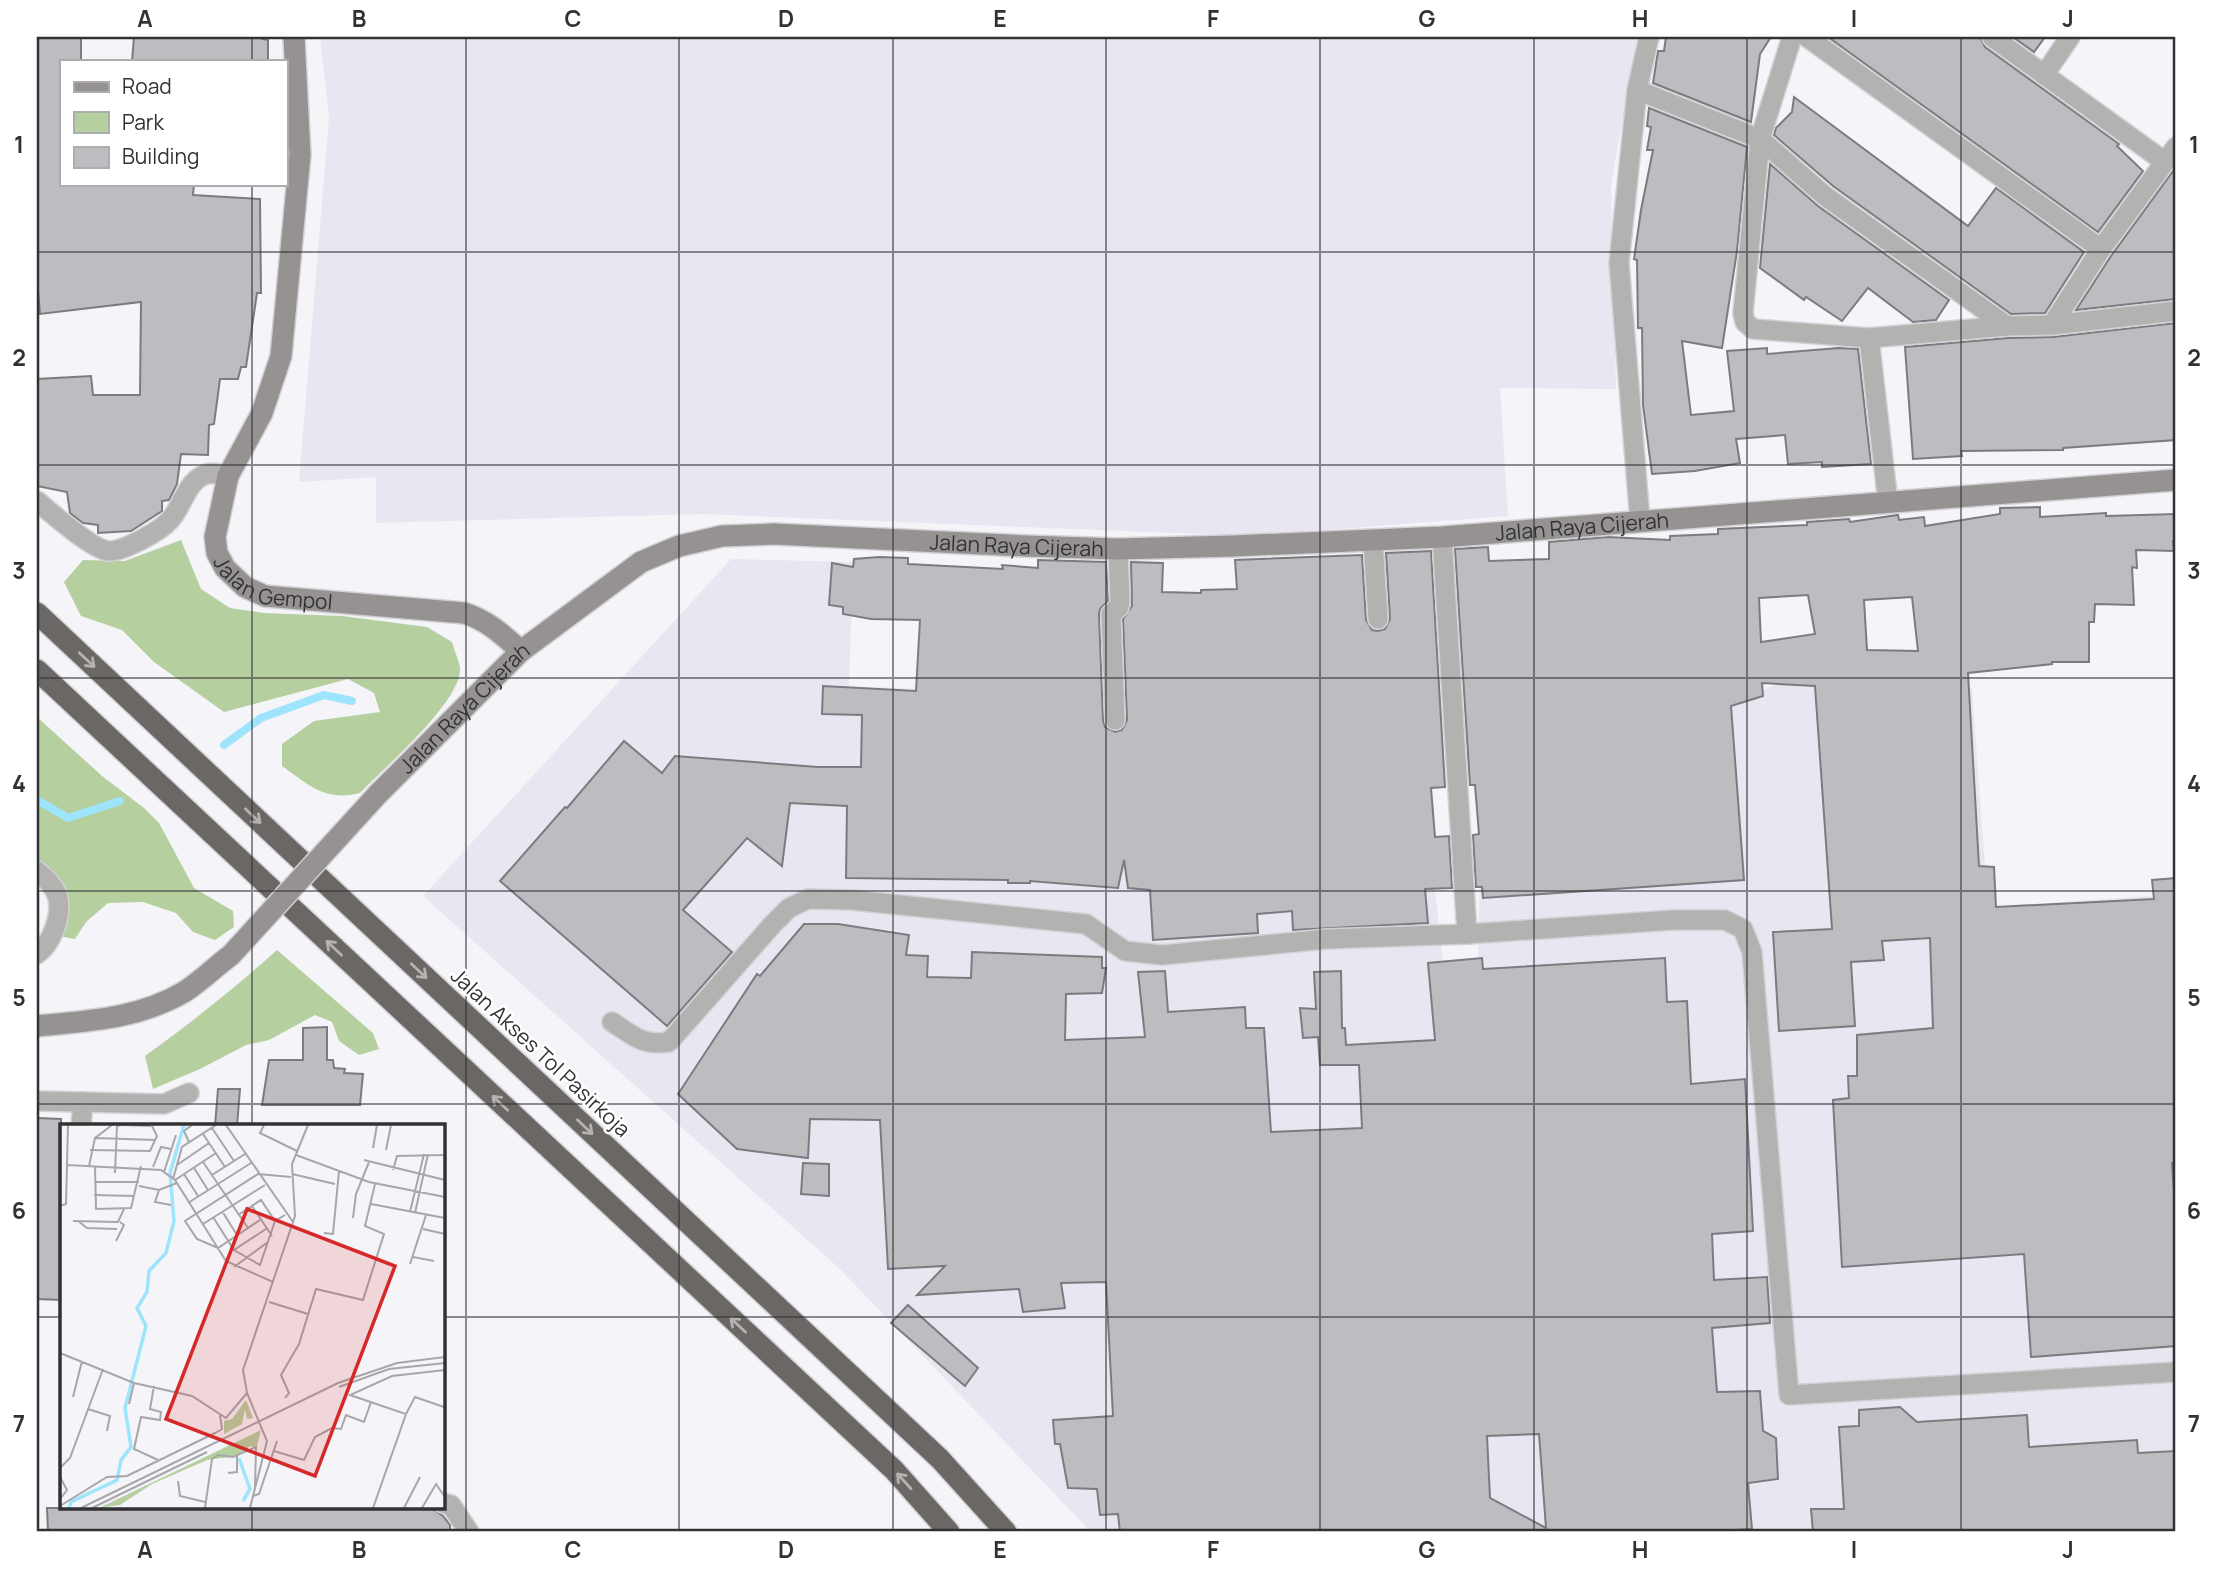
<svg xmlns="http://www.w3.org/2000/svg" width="2213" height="1569" font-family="Manrope,sans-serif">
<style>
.built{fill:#e9e6f1}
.green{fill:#b5cf9f}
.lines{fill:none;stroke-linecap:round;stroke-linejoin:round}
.stream{stroke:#9de4fc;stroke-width:8}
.building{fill:#bdbcc0;stroke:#7c7b7f;stroke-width:2;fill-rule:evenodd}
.street-casing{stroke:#d2d1d5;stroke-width:22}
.secondary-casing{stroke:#d2d1d5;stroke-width:24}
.highway-casing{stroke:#d2d1d5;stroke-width:24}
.street{stroke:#b4b2b1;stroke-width:19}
.secondary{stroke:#959291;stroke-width:21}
.highway{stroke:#6b6765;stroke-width:21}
.secondary-bridge-casing{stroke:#d2d1d5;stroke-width:24;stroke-linecap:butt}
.secondary-bridge{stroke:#959291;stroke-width:21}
.oneway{stroke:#b5b3b2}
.grid{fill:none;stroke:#323234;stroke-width:2;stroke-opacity:0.55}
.labels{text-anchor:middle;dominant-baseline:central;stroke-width:5;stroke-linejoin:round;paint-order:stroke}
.street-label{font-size:21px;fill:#323234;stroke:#fff}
.inset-river{fill:none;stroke:#9de4fc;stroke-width:3.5}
.inset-road{fill:none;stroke:#a7a6aa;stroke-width:2}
.view{fill:#d62828;fill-opacity:0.15;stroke:#d62828;stroke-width:3.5}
.inset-edge{fill:none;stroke:#323234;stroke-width:3.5}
.neatline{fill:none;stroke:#323234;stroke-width:2.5}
.grid-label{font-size:23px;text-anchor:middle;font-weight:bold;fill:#323234}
</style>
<rect width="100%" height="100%" fill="#f5f4f8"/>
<!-- built -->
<g class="built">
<polygon points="320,37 1637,37 1611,185 1616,389 1500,388 1508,516 1248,536 702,514 376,523 376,477 299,482 329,117"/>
<polygon points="731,559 853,562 849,686 1104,697 1106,810 1427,820 1443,960 1478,961 1483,728 1715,710 1777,684 1972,688 1988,907 2176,894 2176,1532 1091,1532 841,1270 423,896"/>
</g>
<!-- green -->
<g class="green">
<path d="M181 540 201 589 230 608 264 613 342 616 427 627 452 642C454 650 459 660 460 668 463 700 382 770 360 793 325 802 309 785 282 766V744L314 721 380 712 374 693 348 679 224 712 154 662 122 630 81 616 64 582 83 560 125 561Z"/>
<polygon points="37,717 102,776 144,808 159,823 194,888 233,911 234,927 215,940 193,932 176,913 143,902 108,903 86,922 75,939 42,933 52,899 51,869 37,868"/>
<path d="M277 950 373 1033 379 1049 359 1055 339 1041 332 1022 315 1015 269 1040 246 1045 200 1069 153 1089 145 1056C191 1023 235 988 277 950Z"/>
</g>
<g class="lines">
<!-- stream -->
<g class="stream">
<polyline points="224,745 261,718 324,695 352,701"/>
<polyline points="37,800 68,818 120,801"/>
</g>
</g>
<!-- building -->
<g class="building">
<polygon points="37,37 81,37 81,61 61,61 61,184 194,184 193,195 260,199 261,293 257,293 246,367 241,367 238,379 220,379 214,424 209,425 208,455 181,454 177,484 169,500 162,501 162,511 131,531 98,533 98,525 83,523 70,513 67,492 37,486 37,379 91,376 93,395 140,395 141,302 40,314 37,278"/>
<polygon points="134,37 262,37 262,39 268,40 268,61 132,61"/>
<polygon points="1666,37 1771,37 1760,54 1751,122 1653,83 1658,51 1664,51"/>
<polygon points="1828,37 1980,37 1985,47 2119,144 2117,146 2143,171 2098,232"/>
<polygon points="2013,37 2045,37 2034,52"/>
<polygon points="1794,97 1968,226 1996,188 2084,252 2045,313 2011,314 1833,186 1774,135 1776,128 1792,112"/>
<polygon points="1649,108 1747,147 1737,251 1722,348 1682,341 1691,415 1734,411 1727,351 1767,348 1767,354 1838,348 1858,349 1871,464 1822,467 1822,462 1788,464 1785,435 1736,439 1740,463 1695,471 1652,474 1643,405 1642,328 1638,328 1637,260 1634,259 1641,210 1653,150 1647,150 1651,127 1647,126"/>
<polygon points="1770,164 1818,206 1949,300 1936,320 1913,322 1868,288 1842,321 1806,297 1804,300 1760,268"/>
<polygon points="2176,167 2176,299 2076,310 2111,256"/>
<polygon points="2176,323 2176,440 2063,448 2063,450 1961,451 1962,456 1913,459 1905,347 2008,338 2053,337"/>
<path d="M2040 507V517L2106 513V516L2176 514V541H2173L2174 551 2136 550 2137 568 2132 567 2134 605 2095 604 2094 622H2089V662H2052V664L1968 673 1979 866 1994 867 1996 907 2154 899 2152 880 2176 878V1163H2172L2176 1220V1346L2031 1357 2024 1254 1842 1267 1833 1100 1849 1098 1848 1076H1857V1035L1933 1028 1930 938 1882 941 1884 960 1851 962 1855 1026 1779 1031 1773 932 1832 929 1815 686 1762 683 1763 696 1731 706 1744 880 1483 898 1482 887H1476L1473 835 1479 834 1475 785H1470L1455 549 1488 547 1489 561 1549 559V542L1607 537 1670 540V536L1718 534V529L1807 525V522L1849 519 1850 522 1898 515 1899 520 1924 517 1925 526 2000 514V508ZM1808 595 1815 634 1761 642 1759 598ZM1912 597 1918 651 1867 650 1864 600Z"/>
<polygon points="1431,551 1445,787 1431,788 1435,837 1449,836 1452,888 1425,889 1428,923 1293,930 1292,911 1257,914 1258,933 1153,940 1150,890 1128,888 1124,860 1118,888 1030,881 1030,883 1008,883 1008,880 846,878 847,806 790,803 782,866 747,838 683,910 732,952 667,1026 500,881 565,807 567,808 624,741 662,773 675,756 818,767 861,767 862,715 822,714 823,686 916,691 920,620 871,619 843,614 843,607 829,605 832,563 853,567 854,559 879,557 908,558 908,564 1003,569 1002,565 1038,568 1038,560 1106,562 1108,601 1100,609 1099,614 1103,720 1105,727 1115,732 1122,730 1127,720 1123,619 1132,606 1131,562 1163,563 1162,592 1201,593 1201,590 1237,589 1235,560 1362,555 1366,620 1372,630 1378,631 1385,629 1390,619 1386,553"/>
<path d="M804 924H838L909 935 906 955 928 956 927 977 971 978 972 952 1102 957V968H1106L1102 993 1066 994 1065 1040 1145 1037 1138 972 1165 971 1168 1012 1245 1007 1246 1028H1264L1271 1132 1362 1128 1359 1065H1320L1318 1037 1303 1038 1300 1008 1316 1009 1314 972 1341 971 1342 1028H1345L1346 1045 1435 1040 1428 963 1482 958 1483 969 1665 958 1667 1002 1687 1001 1691 1084 1745 1079 1753 1231 1712 1234 1714 1280 1767 1277 1770 1323 1712 1328 1717 1392 1760 1391 1763 1431 1776 1438 1778 1479 1748 1483 1752 1529 1700 1532H1120L1118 1514 1100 1515 1097 1489 1068 1488 1060 1444H1055L1053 1420 1113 1416 1106 1282 1061 1283 1065 1308 1023 1312 1019 1289 917 1295 945 1266 888 1269 880 1120 810 1119 808 1158 737 1149 678 1094 757 974 760 976ZM1539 1434 1546 1528 1490 1498 1487 1436Z"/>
<polygon points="327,1027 327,1060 333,1060 334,1068 345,1069 344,1073 363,1074 360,1105 262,1105 269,1060 303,1060 303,1028"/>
<polygon points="218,1089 240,1089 237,1126 215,1126"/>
<polygon points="37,1118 61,1119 61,1300 37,1299"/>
<polygon points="803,1163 829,1164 829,1196 801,1194"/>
<polygon points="908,1305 978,1368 965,1386 891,1323"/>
<polygon points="1900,1407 1917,1422 2027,1415 2029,1447 2137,1440 2138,1453 2176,1451 2176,1532 1813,1532 1811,1509 1844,1509 1839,1427 1859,1426 1859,1410"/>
<polygon points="47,1508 419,1508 433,1509 443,1516 450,1525 450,1532 48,1532"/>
</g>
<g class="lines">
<!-- street casing -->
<g class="street-casing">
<g id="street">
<polyline points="1792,37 1760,139 1743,313 1745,322 1753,329 1869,338 2007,326 2052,325 2176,311"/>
<polyline points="1807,37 2101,249"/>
<polyline points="1992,37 2165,162"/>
<polyline points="2044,75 2070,37"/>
<polyline points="1637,90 1760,139 1825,196 2007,326"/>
<polyline points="2052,325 2101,249 2176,147"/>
<polyline points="1869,338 1888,503"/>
<path d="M37 501C50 512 92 549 108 551 123 552 160 531 170 520 182 507 186 484 202 476 210 471 219 474 228 476"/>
<polyline points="1640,521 1619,263 1637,90 1649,37"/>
<polyline points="1442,537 1467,934"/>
<polyline points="1373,540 1378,619"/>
<polyline points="1115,720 1111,614 1119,607 1120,603 1118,549"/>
<path d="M37 871C45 878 55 886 58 898 62 916 52 943 37 954"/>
<path d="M612 1022C634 1036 642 1046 669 1042L773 924 789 908 808 899 851 900 1086 924 1125 951 1162 955 1327 939 1467 934 1674 920H1725L1743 929 1752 952 1789 1395 2176 1372"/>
<polyline points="37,1101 164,1104 189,1093"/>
<polyline points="81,1126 83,1102"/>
<polyline points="443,1503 451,1505 469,1532"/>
</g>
</g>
<!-- secondary casing -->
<g class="secondary-casing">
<g id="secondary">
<path id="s1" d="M294 37 300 155 281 356 262 413 228 476 215 537 217 553 225 568 245 587 265 596 464 613C487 620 503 635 521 651"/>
<path id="s2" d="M378 794 521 651 641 562 679 546 722 536 774 534 1026 546 1118 549 1233 546 1442 537 2176 480"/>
<path d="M37 1026C88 1021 138 1019 184 992 200 982 215 967 231 955"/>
</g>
</g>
<!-- highway casing -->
<g class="highway-casing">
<g id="highway">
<polyline points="37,613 940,1459 1006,1532"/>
<polyline points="37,670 894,1470 949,1532"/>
</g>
</g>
<!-- street -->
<use href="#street" class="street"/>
<!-- secondary -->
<use href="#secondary" class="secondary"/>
<!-- highway -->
<use href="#highway" class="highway"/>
<!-- secondary-bridge casing -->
<g class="secondary-bridge-casing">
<polyline id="secondary-bridge" points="231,955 378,794"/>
</g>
<!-- secondary-bridge -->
<use href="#secondary-bridge" class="secondary-bridge"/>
</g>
<!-- one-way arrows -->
<defs><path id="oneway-shaft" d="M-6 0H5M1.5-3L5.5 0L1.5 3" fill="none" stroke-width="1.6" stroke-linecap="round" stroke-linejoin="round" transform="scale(1.75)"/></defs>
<g class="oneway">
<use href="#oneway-shaft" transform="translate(87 660) rotate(43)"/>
<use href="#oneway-shaft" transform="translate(253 816) rotate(43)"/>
<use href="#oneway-shaft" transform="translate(334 948) rotate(-137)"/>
<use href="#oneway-shaft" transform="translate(419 971) rotate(43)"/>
<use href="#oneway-shaft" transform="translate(500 1103) rotate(-137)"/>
<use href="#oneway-shaft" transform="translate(585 1127) rotate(43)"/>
<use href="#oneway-shaft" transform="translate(738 1325) rotate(-137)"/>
<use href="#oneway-shaft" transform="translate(904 1481) rotate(-132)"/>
</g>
<!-- grid -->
<path class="grid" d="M252 37V61M466 37V1532M679 37V1532M893 37V1532M1106 37V1532M1320 37V1532M1534 37V1532M1747 37V1532M1961 37V1532M252 184V1126M37 252H2176M37 465H2176M37 678H2176M37 891H2176M37 1104H2176M37 1317H61M443 1317H2176M252 1508V1532"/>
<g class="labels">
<!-- street labels -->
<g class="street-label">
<text stroke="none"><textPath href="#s2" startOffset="1298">Jalan Raya Cijerah</textPath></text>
<text stroke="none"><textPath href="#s2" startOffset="732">Jalan Raya Cijerah</textPath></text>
<text stroke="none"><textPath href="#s1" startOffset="600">Jalan Gempol</textPath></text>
<text stroke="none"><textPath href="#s2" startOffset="122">Jalan Raya Cijerah</textPath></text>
<text transform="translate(541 1052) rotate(43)">Jalan Akses Tol Pasirkoja</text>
</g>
</g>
<!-- overview -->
<g transform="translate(60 1124)">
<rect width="385" height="385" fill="#f5f4f8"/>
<path d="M186 276 193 294 187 295 185 285 182 300 164 310V297L172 295ZM201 306 196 325 190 322 177 332 147 336 92 360 60 381 39 384Z" fill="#b5cf9f"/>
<path class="inset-river" d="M179 334 190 365 183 377M9 384 11 378 57 356 61 336 71 323 65 284 86 202 77 184 87 168 89 147 106 129 114 97 110 49 124 1"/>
<path class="inset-road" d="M62 1 91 2M166 1 233 98M204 1 200 9 237 27M152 4 174 37M143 10 165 43M35 14 52 1M129 18 124 7 132 1M313 24 317 1M30 26 90 27 97 12 92 2M326 26 331 1M236 31 309 58 385 73M304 36 385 56M143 38 188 104M7 41 101 46 115 56 166 137 213 158M117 41 149 19M29 42 35 14 96 16M35 42 36 85 71 84 81 42M93 43 101 23 111 25M134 44 148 66M333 46 337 32 385 31M104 48 116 11M55 49 57 2 61 1M124 50 138 72M232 50 275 60M152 51 185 30M113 55 122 23 156 1M115 56 156 29M35 58H79M79 62 99 66 117 59M99 66 95 78 111 81M34 71 74 72M128 79 191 39M311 80 385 94M0 82 6 80 8 1M192 82 212 112M162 87 177 111M350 88 364 30M355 89 368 30M178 91 201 76 215 97 225 91M153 93 174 126 200 141 215 97M293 94 296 70 309 38M200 96 158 124 137 115 125 97 198 50 231 53M13 97 58 98 64 85M18 97 27 104 57 105M143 100 205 61M363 105 385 110M264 109 273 110 279 47M56 117 64 101 60 98M174 126 206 105M353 133 374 137M350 140 366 91M174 143 208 118M209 178 248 190M0 229 74 259 132 272 166 294 187 269M94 262 90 285 101 288 100 296 81 293 74 325 98 336M279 263 329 245 385 239M13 273 22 237M225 274 229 269 221 251 239 220 256 165 303 176 324 110 305 102 315 60M69 280 74 259M28 285 50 292 47 307M346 290 355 273 384 283M214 327 244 336 255 313 272 304 281 305 286 291 304 298 311 278M0 344 10 334 43 245M168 349 177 348V331M0 353 7 366 0 375M118 357 120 372 145 378M193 372 199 370 217 317M0 382 47 353 67 352 155 309 162 305 160 291M21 384 278 259 337 239 385 233M32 384 147 328M145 384 152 335 158 331 173 333 196 323 195 364M190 384 207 317 187 269 183 246 235 92 232 40 248 1M313 384 346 290 290 271 332 252 385 246M344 384 360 353M362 384 376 360 385 373"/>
<path class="view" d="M187 85 335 142 255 352 106 295Z"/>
<rect width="385" height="385" class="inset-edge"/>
</g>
<!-- border -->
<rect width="2213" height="1569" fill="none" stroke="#ffffff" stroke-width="77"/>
<!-- legend -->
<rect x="60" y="60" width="228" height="126" fill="#ffffff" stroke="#adadae" stroke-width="2"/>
<rect x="74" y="82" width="35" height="10" fill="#959291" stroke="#adadae" stroke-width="2"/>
<text x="122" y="94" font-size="21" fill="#323234">Road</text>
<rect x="74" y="112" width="35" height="21" fill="#b5cf9f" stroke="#adadae" stroke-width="2"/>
<text x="122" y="130" font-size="21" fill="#323234">Park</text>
<rect x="74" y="147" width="35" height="21" fill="#bdbcc0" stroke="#adadae" stroke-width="2"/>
<text x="122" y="164" font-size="21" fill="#323234">Building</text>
<rect x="38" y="38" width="2136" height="1492" class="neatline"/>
<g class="grid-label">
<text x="145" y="27">A</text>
<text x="359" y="27">B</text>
<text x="573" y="27">C</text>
<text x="786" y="27">D</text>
<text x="1000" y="27">E</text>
<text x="1213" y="27">F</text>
<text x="1427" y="27">G</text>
<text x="1640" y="27">H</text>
<text x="1854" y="27">I</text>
<text x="2068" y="27">J</text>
<text x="19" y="153">1</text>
<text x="2194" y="153">1</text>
<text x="19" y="366">2</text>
<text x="2194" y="366">2</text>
<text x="19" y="579">3</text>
<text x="2194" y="579">3</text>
<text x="19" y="792">4</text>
<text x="2194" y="792">4</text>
<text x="19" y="1006">5</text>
<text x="2194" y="1006">5</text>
<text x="19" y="1219">6</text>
<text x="2194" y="1219">6</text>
<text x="19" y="1432">7</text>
<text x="2194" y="1432">7</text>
<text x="145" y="1558">A</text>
<text x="359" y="1558">B</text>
<text x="573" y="1558">C</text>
<text x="786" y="1558">D</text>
<text x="1000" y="1558">E</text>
<text x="1213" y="1558">F</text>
<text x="1427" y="1558">G</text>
<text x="1640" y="1558">H</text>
<text x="1854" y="1558">I</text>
<text x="2068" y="1558">J</text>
</g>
</svg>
